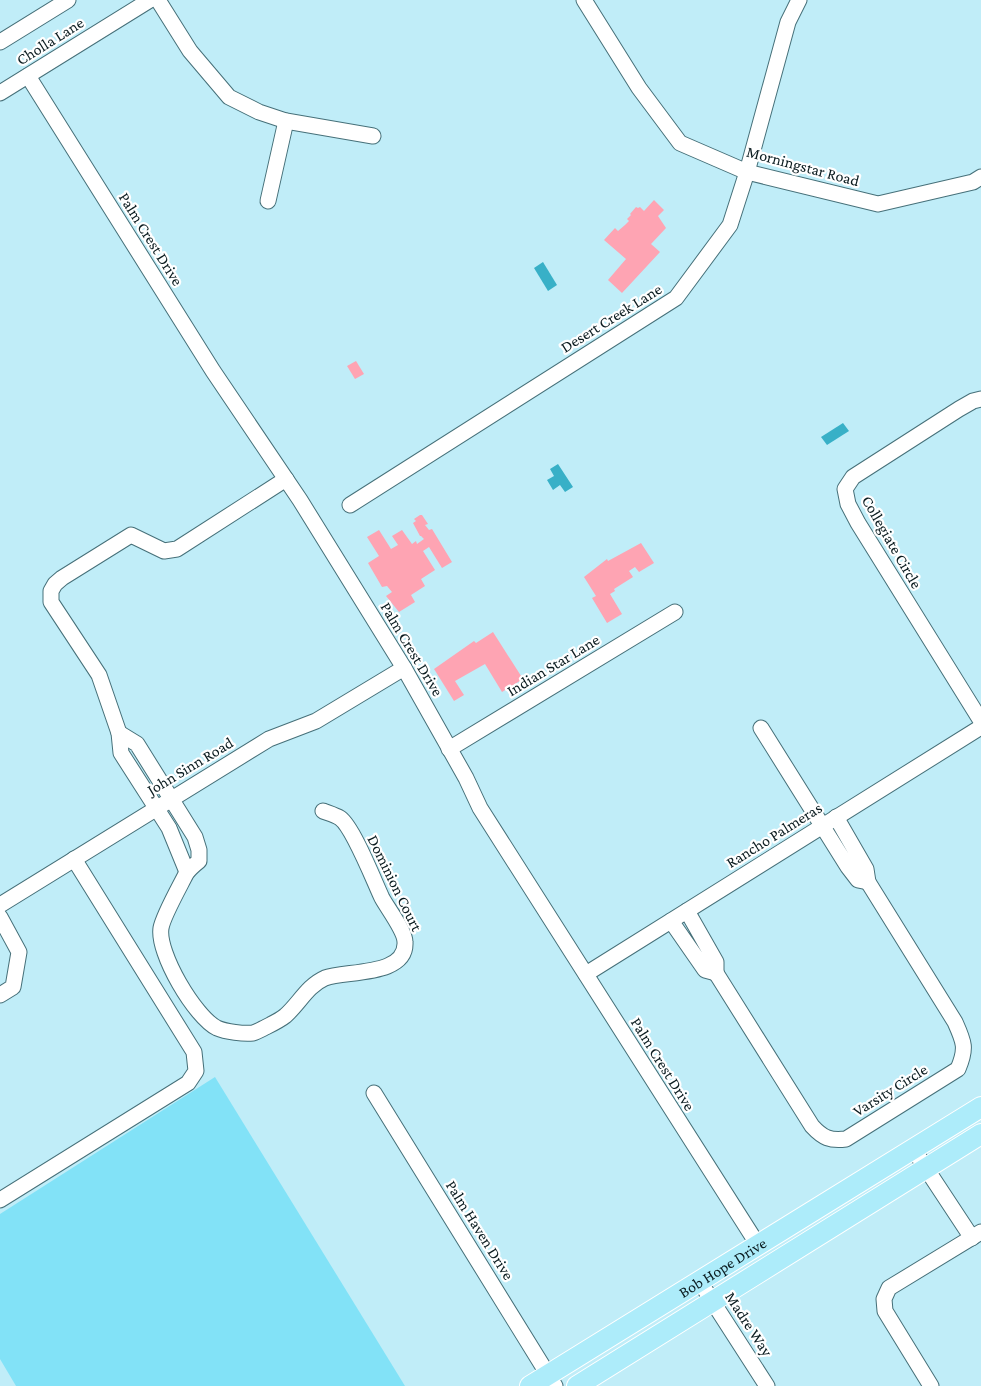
<svg xmlns="http://www.w3.org/2000/svg" width="981" height="1386" font-family="'Crimson Pro',serif">
<style>
.green{fill:#82e2f7}
.water{fill:#38b0c7}
.building{fill:#fea4b3}
.lines{fill:none;stroke-linecap:round;stroke-linejoin:round}
.minor-casing{stroke:#467079;stroke-width:17}
.major-casing{stroke:#fff;stroke-width:22}
.minor{stroke:#fff;stroke-width:15}
.major{stroke:#adecfa;stroke-width:20}
.labels{text-anchor:middle;dominant-baseline:central;stroke-width:4.5;stroke-linejoin:round;paint-order:stroke}
.street-label{font-size:16px;fill:#0a1b1f;stroke:#fff}
</style>
<rect width="100%" height="100%" fill="#c0edf8"/>
<!-- green -->
<polygon class="green" points="215,1077 405,1386 16,1386 0,1359 0,1214"/>
<!-- water -->
<g class="water">
<polygon points="543,262 557,285 548,291 534,268"/>
<polygon points="843,423 849,431 827,445 821,437"/>
<polygon points="558,464 573,487 565,492 560,485 553,490 547,480 554,476 550,469"/>
</g>
<!-- building -->
<g class="building">
<polygon points="654,200 664,210 658,216 666,228 651,244 660,252 622,293 608,280 626,259 604,240 615,228 618,231 625,225 629,221 627,219 631,215 630,214 636,207 638,208 640,207 644,211"/>
<polygon points="356,361 364,374 355,379 347,366"/>
<polygon points="420,515 422,515 428,524 425,525 429,530 432,529 452,562 442,568 429,547 423,551 435,570 421,579 425,586 411,595 415,602 399,612 386,596 392,592 387,586 382,587 368,563 379,556 367,537 379,530 391,549 398,545 392,536 402,530 412,544 416,541 417,544 424,539 421,536 420,536 413,523 416,521 414,519"/>
<polygon points="641,543 654,563 639,572 635,567 629,571 633,577 614,589 615,591 610,594 622,614 607,623 592,598 596,596 584,577 607,559 608,561"/>
<polygon points="493,632 523,679 502,692 485,664 455,681 464,695 454,701 434,669 474,641 476,643"/>
</g>
<g class="lines">
<!-- minor casing -->
<g class="minor-casing">
<g id="minor">
<polyline points="158,0 190,51 229,97 259,112 286,121 373,136"/>
<polyline points="584,0 639,88 680,143 747,172 878,204 973,182 981,177"/>
<polyline points="0,42 68,0"/>
<polyline points="28,76 213,371 300,500 404,668 466,778 480,808 758,1245"/>
<polyline points="0,93 150,0"/>
<polyline points="268,201 286,121"/>
<polyline points="981,399 973,401 959,409 853,477 845,489 848,504 858,523 981,721"/>
<polyline points="350,505 676,298 730,225 747,172 788,22 799,0"/>
<polyline points="761,728 848,867 858,880 868,882 866,869 836,817"/>
<path d="M119 733 137 744 195 837 199 850V861C194 865 189 869 186 874 180 886 163 916 161 928 157 953 195 1017 217 1028 226 1032 244 1034 253 1033 257 1032 262 1029 266 1027 272 1024 280 1020 285 1016 299 1004 307 986 325 978 345 970 407 977 405 942 405 931 388 909 382 898 374 881 353 827 340 818 335 815 328 813 323 811"/>
<polyline points="449,749 675,612"/>
<polyline points="187,872 169,828 121,753 119,733 99,675 51,602 51,591 55,584 62,578 131,535 164,551 177,549 286,479"/>
<polyline points="0,905 269,739 316,721 404,668"/>
<polyline points="0,917 19,952 13,987 0,995"/>
<polyline points="671,921 705,970 716,973 716,962 687,911"/>
<path d="M716 973 812 1126C823 1138 830 1141 846 1139L958 1069C967 1048 964 1042 955 1022L868 882"/>
<polyline points="586,974 981,727"/>
<polyline points="374,1093 555,1386"/>
<polyline points="914,1150 972,1238"/>
<polyline points="0,1200 188,1083 196,1071 194,1052 74,859"/>
<polyline points="700,1282 767,1386"/>
<polyline points="931,1386 885,1311 884,1299 889,1288 981,1232"/>
</g>
</g>
<!-- major casing -->
<g class="major-casing">
<g id="major">
<path id="s1" d="M530 1386 981 1107"/>
<polyline points="577,1386 981,1134"/>
</g>
</g>
<!-- minor -->
<use href="#minor" class="minor"/>
<!-- major -->
<use href="#major" class="major"/>
</g>
<g class="labels">
<!-- street labels -->
<g class="street-label">
<text transform="translate(50 41) rotate(-32)">Cholla Lane</text>
<text transform="translate(803 166) rotate(15)">Morningstar Road</text>
<text transform="translate(151 239) rotate(58)">Palm Crest Drive</text>
<text transform="translate(611 318) rotate(-32)">Desert Creek Lane</text>
<text transform="translate(892 542) rotate(60)">Collegiate Circle</text>
<text transform="translate(412 649) rotate(59)">Palm Crest Drive</text>
<text transform="translate(553 665) rotate(-31)">Indian Star Lane</text>
<text transform="translate(190 766) rotate(-31)">John Sinn Road</text>
<text transform="translate(774 835) rotate(-32)">Rancho Palmeras</text>
<text transform="translate(395 883) rotate(64)">Dominion Court</text>
<text transform="translate(663 1064) rotate(58)">Palm Crest Drive</text>
<text transform="translate(890 1090) rotate(-32)">Varsity Circle</text>
<text transform="translate(480 1230) rotate(58)">Palm Haven Drive</text>
<text stroke="none"><textPath href="#s1" startOffset="226">Bob Hope Drive</textPath></text>
<text transform="translate(749 1324) rotate(57)">Madre Way</text>
</g>
</g>
</svg>
